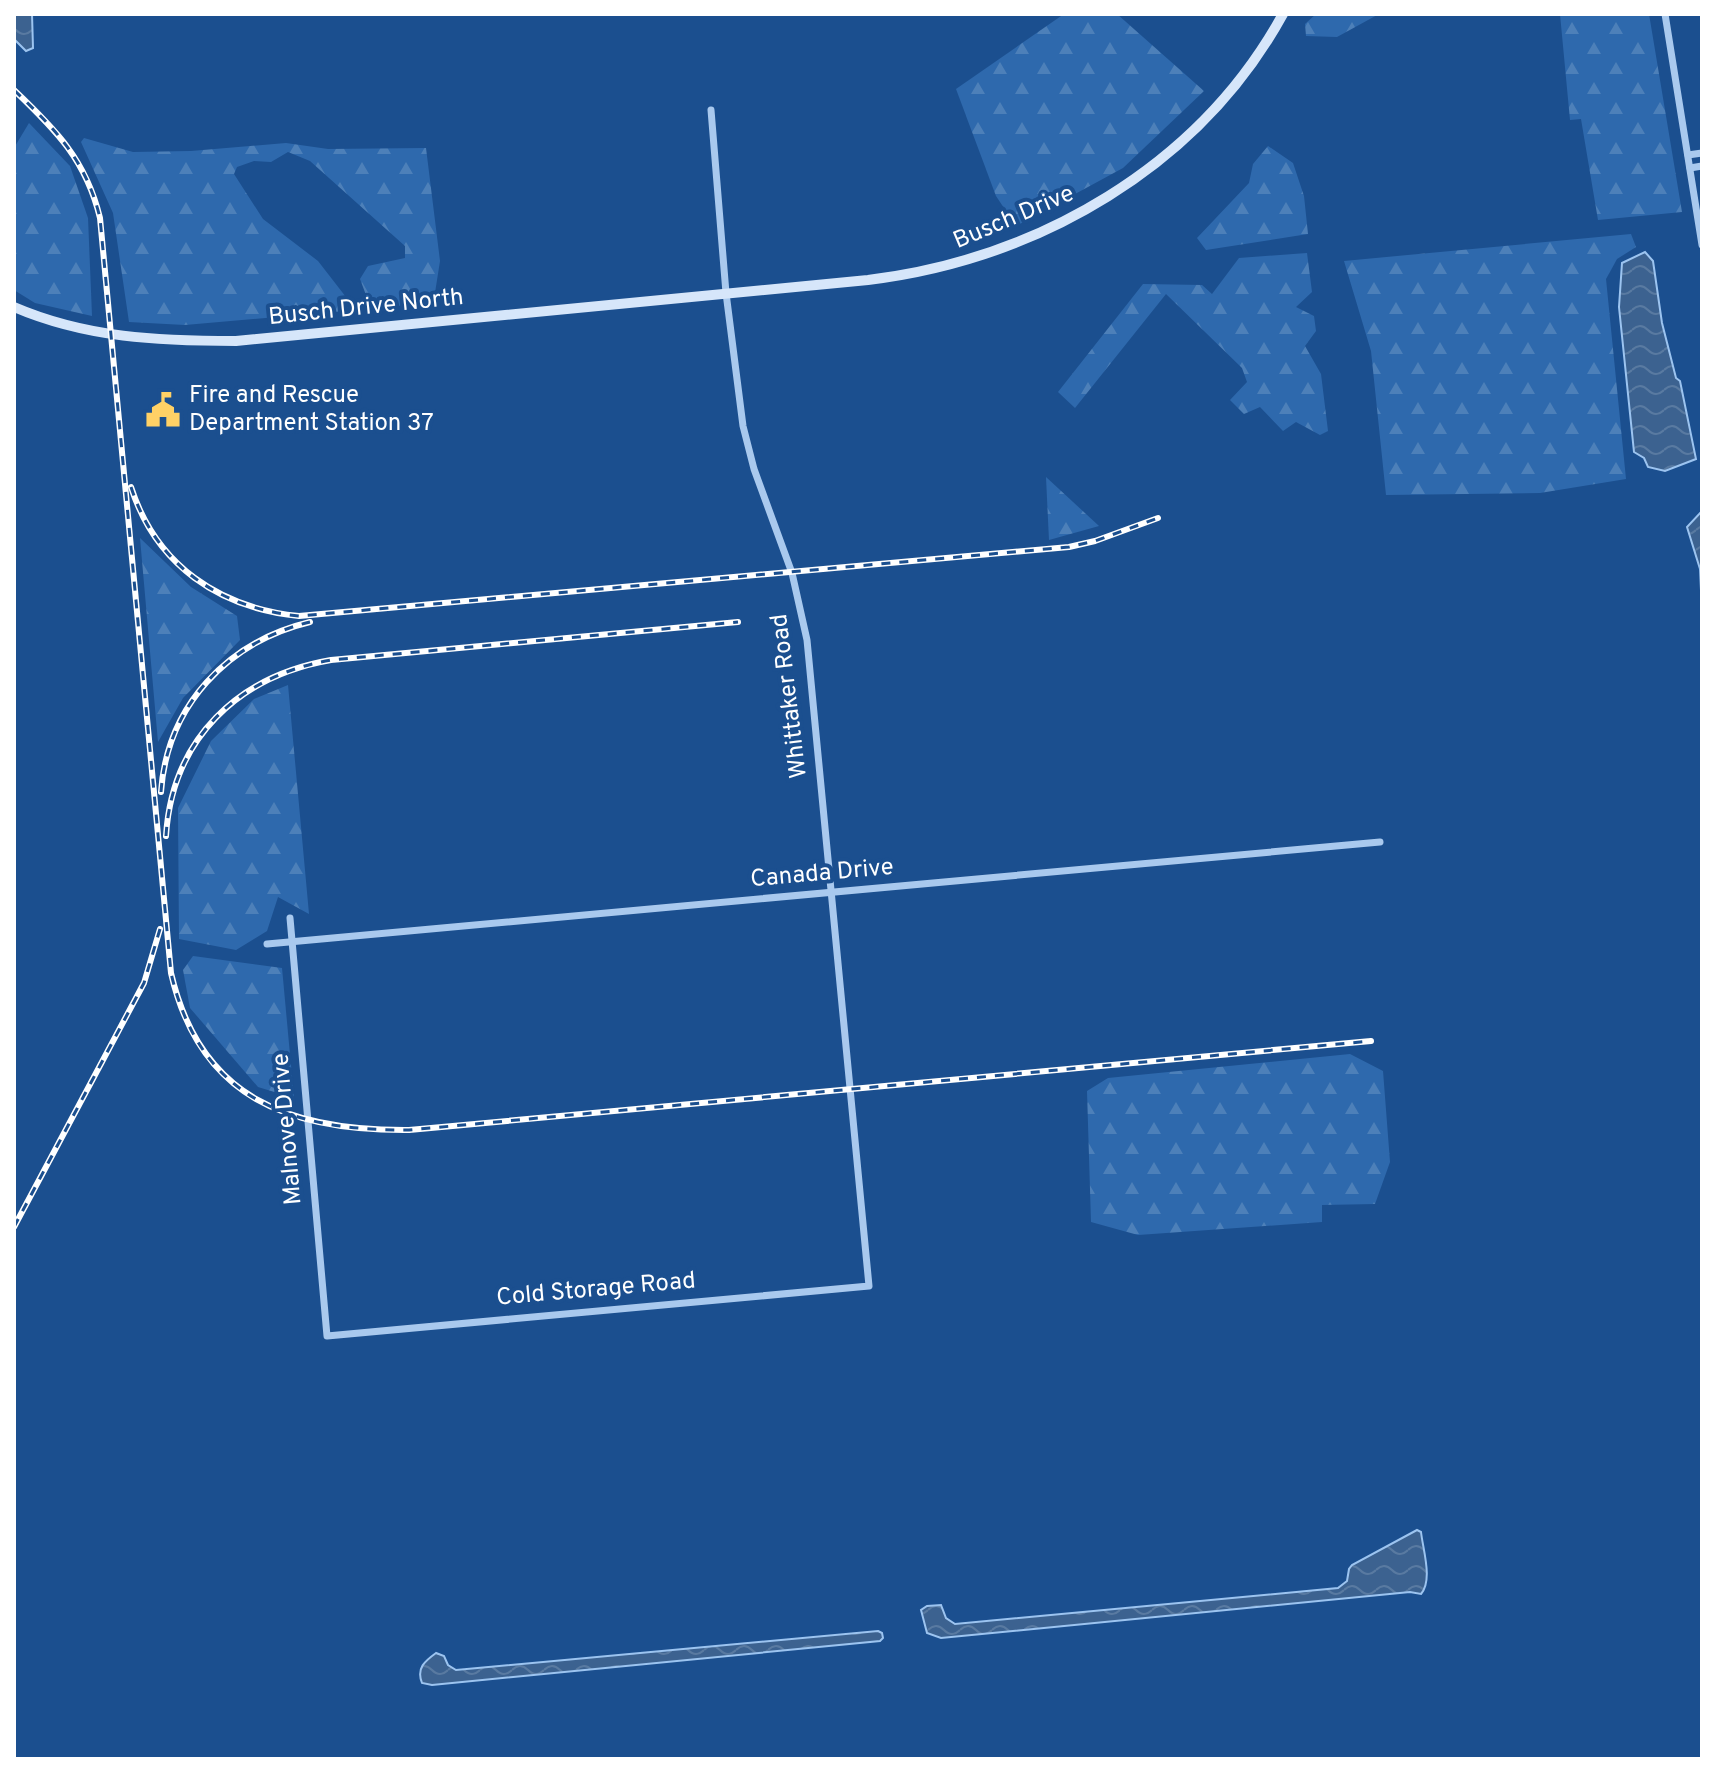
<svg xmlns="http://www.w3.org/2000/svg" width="1716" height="1773" font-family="Overpass,sans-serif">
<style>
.forest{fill:url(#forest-firs)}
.water{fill:url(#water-waves);stroke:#9cc4f0;stroke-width:2}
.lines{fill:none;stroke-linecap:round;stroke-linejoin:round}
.street{stroke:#a9c9ee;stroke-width:7}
.secondary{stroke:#d6e6fa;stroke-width:10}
.rail-casing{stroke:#fff;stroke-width:6}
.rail{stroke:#1b4f8f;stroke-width:3;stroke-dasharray:9;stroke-linecap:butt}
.labels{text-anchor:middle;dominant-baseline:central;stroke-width:8;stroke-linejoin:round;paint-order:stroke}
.street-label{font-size:24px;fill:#fff;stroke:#1b4f8f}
.poi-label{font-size:24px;fill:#fff;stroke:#1b4f8f;text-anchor:start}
</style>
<defs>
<pattern id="forest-firs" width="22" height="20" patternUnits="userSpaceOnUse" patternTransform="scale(2)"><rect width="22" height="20" fill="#2e69ad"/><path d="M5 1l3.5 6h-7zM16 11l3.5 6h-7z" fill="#4d80b9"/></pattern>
<pattern id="water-waves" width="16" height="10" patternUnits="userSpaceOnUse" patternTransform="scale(2)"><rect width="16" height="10" fill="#3c6290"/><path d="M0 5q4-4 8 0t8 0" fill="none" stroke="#597aa1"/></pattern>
</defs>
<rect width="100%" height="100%" fill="#1b4f8f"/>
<!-- forest -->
<g class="forest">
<polygon points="1064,14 1117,14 1204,91 1123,168 1016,226 996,196 956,89"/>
<polygon points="1316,14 1379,14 1337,37 1306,36 1305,24"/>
<polygon points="1560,14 1649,14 1682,212 1598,220 1581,119 1570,120"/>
<polygon points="29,123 70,166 88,218 92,316 35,303 14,290 14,148"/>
<polygon points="84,138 133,152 191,151 286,143 328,149 426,148 440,261 434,299 372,311 360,279 368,266 405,258 405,246 310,161 288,152 271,162 254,161 237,167 234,174 263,219 318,261 356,310 185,325 129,322 113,213 81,142"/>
<polygon points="1268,146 1293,163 1304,196 1308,234 1206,250 1197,238 1249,183 1253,164"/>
<polygon points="1631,234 1636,247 1617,259 1606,279 1626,479 1540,493 1386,495 1371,351 1344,261"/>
<polygon points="1307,253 1312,292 1296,307 1314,316 1316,331 1305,346 1321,374 1328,431 1320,435 1296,422 1283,431 1260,407 1244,414 1230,400 1247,382 1242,368 1166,294 1075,408 1058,392 1143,284 1202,285 1212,294 1239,258"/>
<polygon points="1046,477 1099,526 1049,540"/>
<polygon points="140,538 191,587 237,616 240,640 183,698 158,742"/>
<polygon points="288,685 309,914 278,897 267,931 236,950 179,939 178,808 211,741 254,699"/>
<polygon points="193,956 282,968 294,1098 258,1087 190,1008 183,970"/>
<polygon points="1350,1054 1383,1071 1390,1162 1375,1204 1322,1205 1322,1222 1138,1235 1091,1222 1087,1091 1108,1078"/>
</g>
<!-- water -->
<g class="water">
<polygon points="14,14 32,14 33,48 26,51 14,39"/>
<polygon points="1645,252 1653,261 1662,323 1676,378 1680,381 1696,459 1665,471 1648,467 1644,458 1634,452 1619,307 1622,263"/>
<polygon points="1702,511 1702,612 1700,569 1687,527"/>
<path d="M1417 1530 1421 1532C1423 1550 1433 1580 1421 1594L1410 1592 941 1638 927 1633 921 1610 927 1606 941 1605 946 1618 955 1624 1338 1588 1347 1581 1349 1569 1352 1565Z"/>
<path d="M878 1631 882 1633 883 1638 880 1641 432 1685 422 1683C416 1668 425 1661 436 1653L444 1656 448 1665 456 1670Z"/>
</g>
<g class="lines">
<!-- street -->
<g class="street">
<polyline points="1665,14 1702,245"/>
<polyline points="1688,155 1702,153"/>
<polyline points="1690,168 1702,166"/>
<polyline points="290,918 327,1336 869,1286 807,640 792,573 754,469 743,426 726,293 711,110"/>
<polyline points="267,944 1380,842"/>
</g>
<!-- secondary -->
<path class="secondary" d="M14 307C86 338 159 341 236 341L868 280C1038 259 1199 167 1283 14"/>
<!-- rail casing -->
<g class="rail-casing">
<g id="rail">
<path d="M14 90C56 130 86 160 100 218L171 973C200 1099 290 1131 409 1130L1371 1041"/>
<path d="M131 487C156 565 219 608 299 616L1069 547 1095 541 1158 518"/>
<path d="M161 792C167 706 227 642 310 622"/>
<path d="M166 836C172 739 238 676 331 660L738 622"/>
<polyline points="14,1227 144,983 160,929"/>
</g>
</g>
<!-- rail -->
<use href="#rail" class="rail"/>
</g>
<!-- icons -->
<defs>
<g id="civic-bare" transform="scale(2.76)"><path d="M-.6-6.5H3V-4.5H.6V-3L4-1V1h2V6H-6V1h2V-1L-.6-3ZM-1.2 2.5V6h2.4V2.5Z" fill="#ffd166" stroke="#1b4f8f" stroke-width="2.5" paint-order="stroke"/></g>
</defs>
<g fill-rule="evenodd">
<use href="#civic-bare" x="163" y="410"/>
</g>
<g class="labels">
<!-- street labels -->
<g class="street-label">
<text transform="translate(1014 218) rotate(-23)">Busch Drive</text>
<text transform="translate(366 308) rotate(-6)">Busch Drive North</text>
<text transform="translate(790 696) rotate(-97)">Whittaker Road</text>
<text transform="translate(822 874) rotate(-5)">Canada Drive</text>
<text transform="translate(288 1129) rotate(-95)">Malnove Drive</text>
<text transform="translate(596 1290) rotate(-5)">Cold Storage Road</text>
</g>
<!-- poi labels -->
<g class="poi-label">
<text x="189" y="396">Fire and Rescue<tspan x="189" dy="28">Department Station 37</tspan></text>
</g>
</g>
<!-- border -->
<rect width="1716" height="1773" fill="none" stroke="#ffffff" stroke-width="32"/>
</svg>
